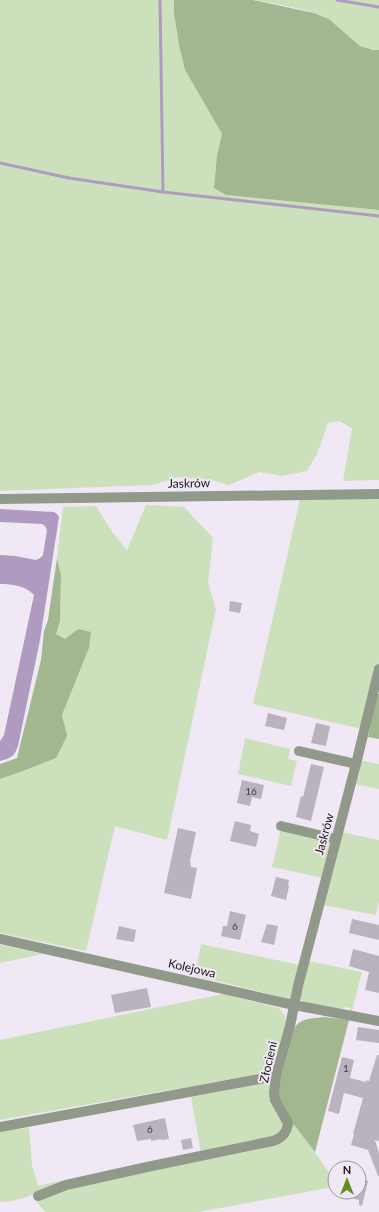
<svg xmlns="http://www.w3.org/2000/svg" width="379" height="1212" font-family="Lato,sans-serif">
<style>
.green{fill:#cde0bc}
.forest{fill:#a2b690}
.water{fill:#b09bc0}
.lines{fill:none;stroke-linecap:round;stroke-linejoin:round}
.stream{stroke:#b09bc0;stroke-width:3}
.building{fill:#b9b3be}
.minor{stroke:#919a8a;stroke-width:10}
.labels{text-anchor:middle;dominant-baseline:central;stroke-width:4;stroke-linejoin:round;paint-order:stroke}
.number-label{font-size:10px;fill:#403c42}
.street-label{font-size:12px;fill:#171519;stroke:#f0e9f5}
</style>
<rect width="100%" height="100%" fill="#f0e9f5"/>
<!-- green -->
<g class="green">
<polygon points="0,0 174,0 174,13 179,45 185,70 222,134 217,155 214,188 226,195 379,210 379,480 343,481 352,428 339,421 328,423 317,454 307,471 282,476 259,472 229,485 211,480 178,477 152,485 0,491"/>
<path d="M253 0H379V50C357 51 347 32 330 20 315 9 273 4 253 0Z"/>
<polygon points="301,495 379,495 379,663 362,729 253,704"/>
<polygon points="146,505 184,507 213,538 208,583 216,609 167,840 115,826 86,951 0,933 0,779 23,771 56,758 66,736 62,715 89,648 78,629 65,639 56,634 60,621 61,575 57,558 63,507 96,506 113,533 127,550"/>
<polygon points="245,738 290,749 288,759 297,761 291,786 238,774"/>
<polygon points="359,760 379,764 379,789 354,784 355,778 359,777 360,769 358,765"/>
<polygon points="281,829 329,841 331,844 329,852 327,854 325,862 326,865 323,878 272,867"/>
<polygon points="341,832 379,840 379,901 376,915 323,905 332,870 334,868"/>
<polygon points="201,944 300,965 291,999 195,976"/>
<polygon points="0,945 43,954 0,963"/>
<polygon points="309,961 362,972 352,1011 350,1011 350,1008 344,1007 342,1009 303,1002 300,998"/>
<polygon points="223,994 279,1008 285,1015 286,1024 283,1042 269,1070 264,1073 0,1120 0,1040"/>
<polygon points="271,1082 283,1120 284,1126 277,1137 201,1153 191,1097"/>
<polygon points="291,1121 315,1152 335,1182 335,1183 328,1188 199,1212 45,1212 36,1201 54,1192 276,1143"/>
<path d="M29 1128 32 1165 38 1186 65 1180C44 1189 23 1202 0 1202V1131Z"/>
</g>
<!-- forest -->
<g class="forest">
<polygon points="174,0 253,0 314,13 329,19 360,46 373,50 379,50 379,210 226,195 214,188 217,155 222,134 185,70 179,45 174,13"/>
<polygon points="57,558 61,575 60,621 56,634 65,639 78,629 91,632 89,648 62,715 67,736 56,758 23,771 0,779 0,764 17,758 41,660 44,631 48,620"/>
<polygon points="377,694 379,694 379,739 368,737"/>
<path d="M324 1017 349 1020 315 1152 291 1121 279 1098V1084L294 1029C301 1017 312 1019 324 1017Z"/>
</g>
<!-- water -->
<path class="water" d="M0 509 54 512 57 514 59 517 40 640 18 746C14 757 11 758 0 761V741L4 735 34 595C26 586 12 584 0 584V555L15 556 36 560 40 558 43 555 47 530 45 526 42 524 0 522Z"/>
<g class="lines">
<!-- stream -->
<g class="stream">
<polyline points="160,0 163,192"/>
<polyline points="337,0 379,7"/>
<polyline points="0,163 69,178 163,192 379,216"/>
</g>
</g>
<!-- building -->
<g class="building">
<polygon points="230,601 242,603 240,613 229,611"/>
<polygon points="268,713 287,718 284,730 265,726"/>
<polygon points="316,723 330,726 326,746 311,743"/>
<polygon points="311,764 324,767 311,821 296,817 301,796 303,797"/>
<polygon points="242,780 264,785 261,799 252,797 250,806 237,803"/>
<polygon points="235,821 251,825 250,831 259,834 256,847 230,841"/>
<polygon points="178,828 196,832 190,861 191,867 197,868 191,899 164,893"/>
<polygon points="276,877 289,880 288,886 289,886 286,900 271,896"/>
<polygon points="230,911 246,915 240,940 221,936 223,926 227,926"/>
<polygon points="352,919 379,925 379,940 349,933"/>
<polygon points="267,924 278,926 274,945 261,942"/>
<polygon points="119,926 136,930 134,942 116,939"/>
<polygon points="353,949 379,956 379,993 365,990 369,972 349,966"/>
<polygon points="147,988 151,1007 115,1013 111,995"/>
<polygon points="358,1027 379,1030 379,1043 356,1040"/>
<polygon points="377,1055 379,1055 379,1141 375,1140 379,1153 379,1176 378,1176 368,1150 351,1145 354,1134 353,1134 363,1098 344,1093 339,1114 328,1111 342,1057 354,1060 350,1078 366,1082 366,1080 369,1081"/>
<polygon points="165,1118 169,1139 161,1140 161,1139 151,1141 151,1139 137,1141 133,1125"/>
<polygon points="191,1138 193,1148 183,1150 181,1140"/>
<polygon points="359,1179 368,1181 362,1206 359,1205 359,1200 340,1195 340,1192 359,1192"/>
</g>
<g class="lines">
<!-- minor -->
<g class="minor">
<polyline points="0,499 379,494"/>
<polyline points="299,751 356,764"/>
<polyline points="281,826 336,839"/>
<polyline points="0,939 294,1005 379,1021"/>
<polyline points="0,1127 276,1076"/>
<path d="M38 1196 66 1185 147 1167 273 1141C282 1138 287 1133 288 1123L275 1100 274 1093 276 1076 290 1026 298 986 356 764 379 669"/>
</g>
</g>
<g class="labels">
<!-- number labels -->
<g class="number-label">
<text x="251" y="791">16</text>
<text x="235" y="926">6</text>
<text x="346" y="1068">1</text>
<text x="150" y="1129">6</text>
</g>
<!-- street labels -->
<g class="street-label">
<text transform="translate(189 483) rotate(-1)">Jaskrów</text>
<text transform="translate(324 834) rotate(-75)">Jaskrów</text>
<text transform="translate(192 968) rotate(13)">Kolejowa</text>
<text transform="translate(268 1062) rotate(-77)">Złocieni</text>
</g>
</g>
<!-- north arrow -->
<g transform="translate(347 1180)"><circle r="19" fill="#f0e9f5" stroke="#99949d"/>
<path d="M0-3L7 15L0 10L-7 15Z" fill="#618e21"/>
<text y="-6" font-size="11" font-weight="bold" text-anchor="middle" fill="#171519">N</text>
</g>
</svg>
